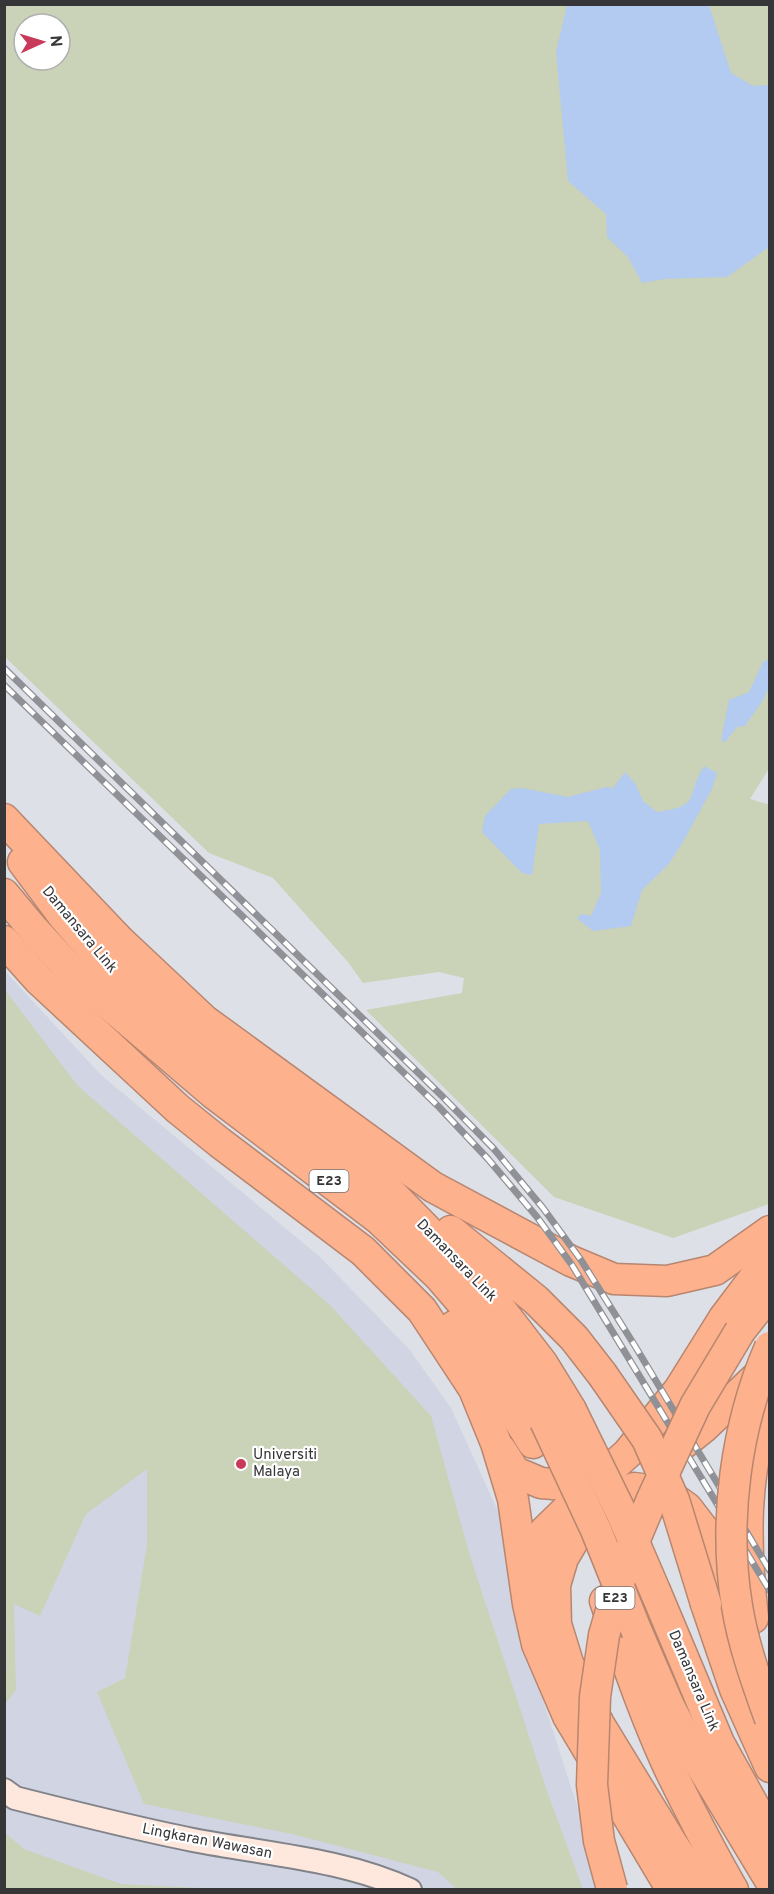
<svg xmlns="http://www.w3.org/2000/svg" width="774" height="1894" font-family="Overpass,sans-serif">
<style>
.built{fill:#d1d5e3}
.green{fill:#cad2b7;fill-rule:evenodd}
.water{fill:#b3caf1}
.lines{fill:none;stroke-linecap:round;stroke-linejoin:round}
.secondary-casing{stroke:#81838a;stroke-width:26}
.highway-casing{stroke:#b78670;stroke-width:33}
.secondary{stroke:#fee8dd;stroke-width:22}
.highway{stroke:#fdb18d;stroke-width:30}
.rail-casing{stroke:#909196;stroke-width:7}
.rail{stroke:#fff;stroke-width:4.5;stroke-dasharray:14;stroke-linecap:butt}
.highway-bridge-casing{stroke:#b78670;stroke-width:33;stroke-linecap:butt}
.highway-bridge{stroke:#fdb18d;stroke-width:30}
.poi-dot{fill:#c93a5a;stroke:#fff;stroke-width:2}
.labels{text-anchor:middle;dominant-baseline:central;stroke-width:4.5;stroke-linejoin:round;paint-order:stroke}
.shield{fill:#fff;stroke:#727274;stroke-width:1.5}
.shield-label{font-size:14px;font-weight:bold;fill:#363639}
.street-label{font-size:15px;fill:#363639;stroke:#fff}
.poi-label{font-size:15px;fill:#363639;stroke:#fff;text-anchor:start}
</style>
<rect width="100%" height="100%" fill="#dee0e7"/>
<!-- built -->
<polygon class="built" points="4,970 101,1075 320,1257 409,1349 451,1408 502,1520 541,1694 604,1889 5,1889"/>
<!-- green -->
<g class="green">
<path d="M4 5H769L770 767 750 799 770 805 769 1204 673 1238 554 1197 366 1010 462 993 464 978 439 972 363 983 348 962 273 878 209 853 5 657ZM24 24H60V60H24Z"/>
<polygon points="5,990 78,1086 330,1305 431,1416 470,1556 548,1794 583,1889 457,1889 438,1872 292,1834 144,1804 97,1692 125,1678 147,1545 147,1469 86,1514 40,1616 14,1604 16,1689 5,1705"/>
<polygon points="4,1832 24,1849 121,1884 222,1889 5,1889"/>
</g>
<!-- water -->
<g class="water">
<polygon points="567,5 709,5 731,73 753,86 769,85 769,247 727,277 664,279 642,283 628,257 607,237 606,214 568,181 556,52"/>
<polygon points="769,659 769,687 763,700 745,726 737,727 725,742 721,740 729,700 749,692 763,662"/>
<path d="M704 766 717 773 712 789 684 840 669 864 642 890 631 926 593 931 577 918 582 914 591 916 601 893 600 850 588 821 539 824 532 875 522 873 482 832 485 816 511 789 522 788 568 797 606 787 613 788 625 772 635 783 643 801 657 812C703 806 685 796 704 766Z"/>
</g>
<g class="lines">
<!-- secondary casing -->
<g class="secondary-casing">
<path id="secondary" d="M4 1790 15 1798C74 1813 133 1828 193 1840 265 1854 344 1859 410 1890"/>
</g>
<!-- highway casing -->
<g class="highway-casing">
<g id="highway">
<polyline points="4,819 120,941 204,1020 433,1187 571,1261 614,1279 667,1281 715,1270 770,1231"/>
<polyline points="23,862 64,917 107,967 224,1069 386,1188 485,1289 542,1363 571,1410"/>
<polyline points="4,894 34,930 77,977 213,1093 379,1219 439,1276 476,1319 512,1367 545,1421"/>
<polyline points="4,941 39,980 178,1109 219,1142 363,1251 422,1310 474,1389 496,1443 513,1499 528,1604 537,1644 568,1716 672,1890"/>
<polyline points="451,1231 536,1300 574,1338 602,1374"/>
<polyline points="454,1326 486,1368 533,1443"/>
<polyline points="740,1331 770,1293"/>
<polyline points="501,1450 515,1472 541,1483 590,1487 597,1484"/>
<polyline points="669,1455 704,1427 765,1369"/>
<polyline points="531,1581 532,1563 544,1532 590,1487 628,1453 679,1390 724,1318 770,1257"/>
<polyline points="656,1593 719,1743 770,1835"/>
<path d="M605 1601C625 1657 644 1714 669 1768 689 1809 710 1850 733 1890"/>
<polyline points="706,1604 735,1689 770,1767"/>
<path d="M753 1618C745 1546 742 1471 770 1402"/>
<polyline points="637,1632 669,1706 694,1754 770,1880"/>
<polyline points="703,1890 673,1845 599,1724 568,1663 556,1624 555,1585 563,1558 576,1536 614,1498 634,1488 665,1492 687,1508 707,1534 731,1603"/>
</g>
</g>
<!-- secondary -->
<use href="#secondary" class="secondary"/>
<!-- highway -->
<use href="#highway" class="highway"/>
<!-- rail casing -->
<g class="rail-casing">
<g id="rail">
<polyline points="4,668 442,1096 494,1149 543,1208 581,1260 635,1346 770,1571"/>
<polyline points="4,685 439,1107 488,1159 537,1217 572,1265 770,1591"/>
</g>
</g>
<!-- rail -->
<use href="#rail" class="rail"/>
<!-- highway-bridge casing -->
<g class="highway-bridge-casing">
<g id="highway-bridge">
<path d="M770 1347C736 1426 723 1520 737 1606 743 1644 757 1683 770 1719"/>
<polyline points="602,1374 647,1439 674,1500 706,1604"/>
<polyline points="571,1410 622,1514 656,1593"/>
<polyline points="545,1421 596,1530 637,1632"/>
<polyline points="612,1889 599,1841 592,1785 595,1697 604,1635 625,1563 652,1499 695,1406 740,1331"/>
</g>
</g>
<!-- highway-bridge -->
<use href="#highway-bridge" class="highway-bridge"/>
</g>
<!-- markers -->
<circle class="poi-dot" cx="241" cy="1464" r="6"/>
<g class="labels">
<!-- shield labels -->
<g class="shield">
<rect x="309.5" y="1170" width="39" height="22" rx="4.5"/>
<rect x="595.5" y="1587" width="39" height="22" rx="4.5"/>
</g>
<g class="shield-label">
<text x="329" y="1181">E23</text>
<text x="615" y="1598">E23</text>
</g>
<!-- street labels -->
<g class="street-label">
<text transform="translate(79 930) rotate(50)">Damansara Link</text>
<text transform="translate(456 1261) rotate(46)">Damansara Link</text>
<text transform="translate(693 1681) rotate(67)">Damansara Link</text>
<text transform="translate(207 1842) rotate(11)">Lingkaran Wawasan</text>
</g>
<!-- poi labels -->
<g class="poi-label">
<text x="253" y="1455">Universiti<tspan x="253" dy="17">Malaya</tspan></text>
</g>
</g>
<!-- border -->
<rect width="774" height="1894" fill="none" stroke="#363639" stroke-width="12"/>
<!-- north arrow -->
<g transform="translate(42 42) rotate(86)"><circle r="28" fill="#ffffff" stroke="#afafb0" stroke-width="1.5"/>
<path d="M0-4.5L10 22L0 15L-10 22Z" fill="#c93a5a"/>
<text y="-9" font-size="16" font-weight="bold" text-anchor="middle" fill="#363639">N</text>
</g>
</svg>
